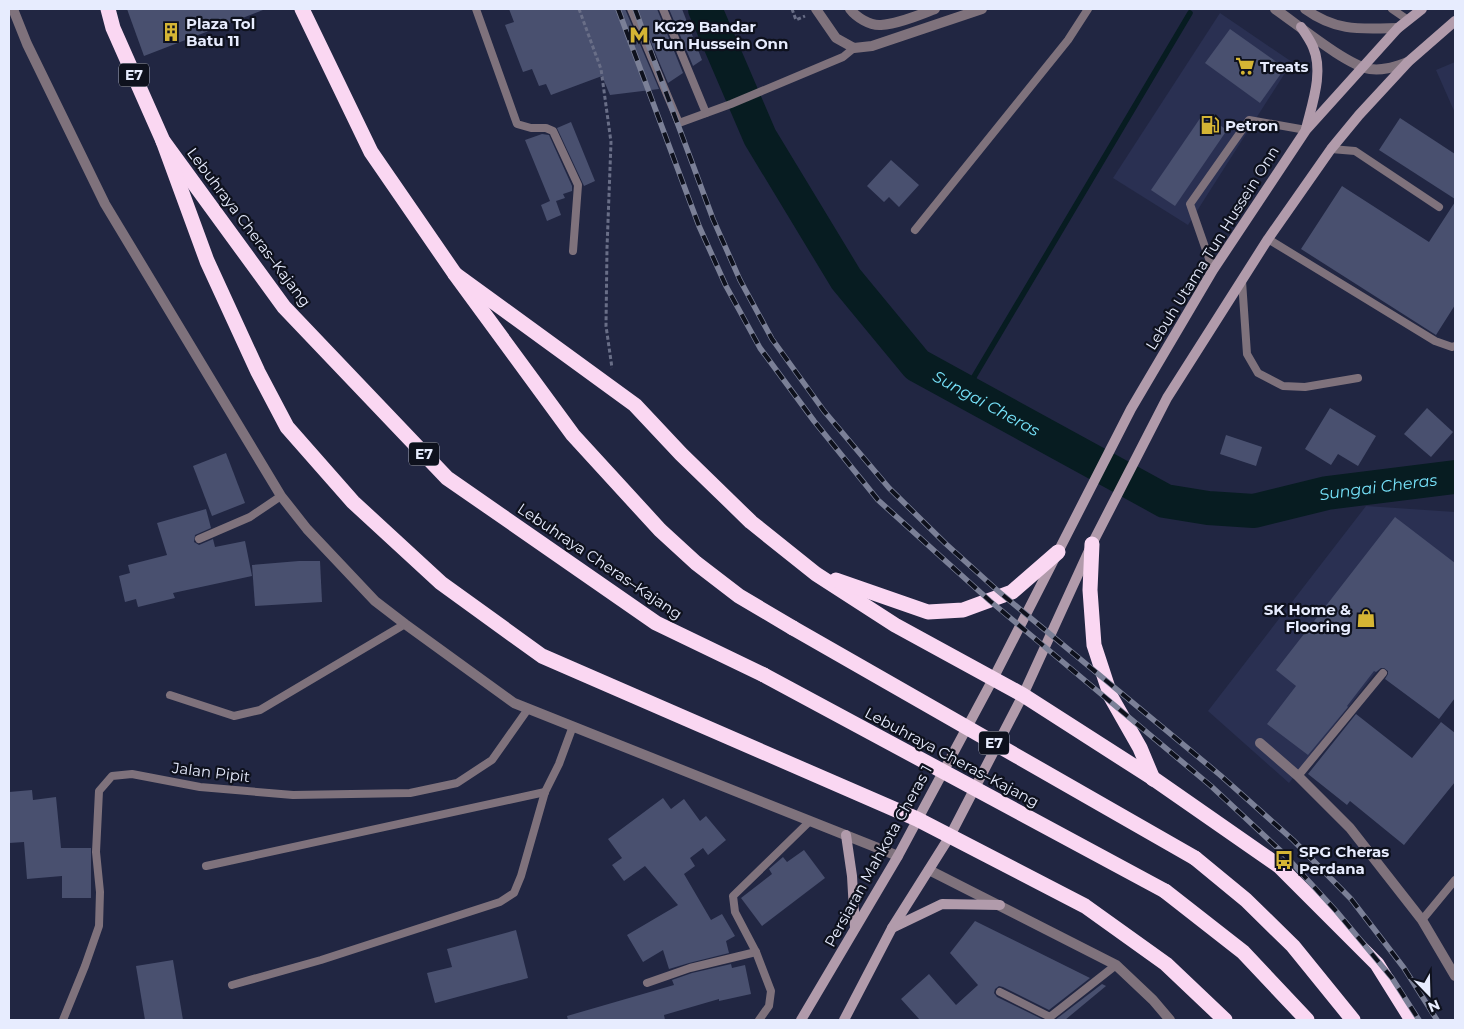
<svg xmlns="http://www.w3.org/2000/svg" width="1464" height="1029" font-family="Montserrat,sans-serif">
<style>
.built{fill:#2a3052}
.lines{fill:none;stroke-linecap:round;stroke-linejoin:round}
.stream{stroke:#071c21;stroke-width:5.5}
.river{stroke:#071c21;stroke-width:34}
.building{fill:#49506f}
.path{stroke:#696e87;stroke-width:3;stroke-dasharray:4 2.5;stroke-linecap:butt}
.service{stroke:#7f727c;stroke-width:8}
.minor{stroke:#7f727c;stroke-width:10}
.secondary{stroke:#b19bab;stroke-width:10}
.motorway{stroke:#fad7f2;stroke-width:15}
.rail-casing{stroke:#7b8097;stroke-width:5.5}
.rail{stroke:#0e111d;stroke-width:4;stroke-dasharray:11;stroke-linecap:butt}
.motorway-bridge{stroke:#fad7f2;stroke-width:15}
.labels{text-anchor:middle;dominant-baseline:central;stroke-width:4.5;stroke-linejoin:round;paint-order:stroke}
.shield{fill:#0e111d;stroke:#a6aaba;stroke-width:1}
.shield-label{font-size:14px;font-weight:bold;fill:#e7ecfe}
.poi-label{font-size:15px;font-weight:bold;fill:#e7ecfe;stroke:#0e111d;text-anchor:start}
.street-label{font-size:15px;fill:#e7ecfe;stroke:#0e111d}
.water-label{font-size:16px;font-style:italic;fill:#77e3fb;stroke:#0e111d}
</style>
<rect width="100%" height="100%" fill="#212642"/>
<!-- built -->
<g class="built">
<polygon points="1220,13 1292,62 1188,225 1113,178"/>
<polygon points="1455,62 1455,113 1436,70"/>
<polygon points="1366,506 1455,512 1455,571 1289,783 1208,711"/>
</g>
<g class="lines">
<!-- stream -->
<polyline class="stream" points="965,392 1190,13"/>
<!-- river -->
<path class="river" id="s1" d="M705 9 760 137 846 279 917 365 1165 501 1208 508 1254 511 1327 493 1455 477"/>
</g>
<!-- building -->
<g class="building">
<polygon points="127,9 263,9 263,10 144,56"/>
<polygon points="509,9 625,9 659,89 610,95 602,76 551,95 546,84 539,86 532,69 523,72 505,25 514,22"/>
<polygon points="637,9 657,9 683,73 668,83"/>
<polygon points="669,9 682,9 702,60 693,66"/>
<polygon points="1230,29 1285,68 1260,103 1205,63"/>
<polygon points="1203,114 1227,130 1175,206 1151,190"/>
<polygon points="1400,118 1455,154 1455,199 1379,150"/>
<polygon points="571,122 595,181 584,186 557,128"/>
<polygon points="542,134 549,135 572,186 572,191 563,194 565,198 556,201 561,215 547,221 541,205 550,201 525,140"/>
<polygon points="891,160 919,185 899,207 889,197 884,202 867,186"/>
<polygon points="1342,186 1429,242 1455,202 1455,305 1436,335 1301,249"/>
<polygon points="1330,408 1376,436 1358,466 1338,454 1331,465 1305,449"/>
<polygon points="1427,408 1453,432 1431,457 1404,434"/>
<polygon points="1226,435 1262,447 1256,466 1220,454"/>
<polygon points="226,453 245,503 212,516 193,466"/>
<polygon points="206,509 211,528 195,535 194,542 199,545 213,539 215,547 245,541 252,576 173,593 175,598 138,607 136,599 125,602 119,576 130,573 128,565 167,555 157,523"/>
<polygon points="1395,517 1455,563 1455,698 1439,719 1385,679 1388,674 1388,671 1384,668 1381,668 1376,672 1374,671 1347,706 1348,707 1308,755 1267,724 1296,686 1276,670"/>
<polygon points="299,561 320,561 322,602 255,606 252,565"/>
<polygon points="1356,714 1412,758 1441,722 1455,733 1455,782 1404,845 1350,801 1347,805 1308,774"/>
<polygon points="32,790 33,800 56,797 61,848 91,848 91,898 62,898 62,876 27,879 24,842 9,843 9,792"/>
<polygon points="663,798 671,809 684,799 700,821 706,816 726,840 708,855 703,848 690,858 695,866 684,874 711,920 722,914 735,936 726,941 729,953 689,963 669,969 663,950 643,962 627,935 678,905 645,866 624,881 612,865 622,858 608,839"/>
<polygon points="804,850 825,878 762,926 741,898 772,874 769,869 783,857 787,862"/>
<polygon points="975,921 1090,978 1049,1010 1003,987 999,986 995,989 994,993 997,997 1044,1020 920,1020 901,999 929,974 956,1005 978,985 950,953"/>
<polygon points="516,930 528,978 435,1003 427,973 452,967 447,949"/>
<polygon points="173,960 183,1020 145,1020 136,966"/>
<polygon points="731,964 732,968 745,965 751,994 719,1001 719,999 664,1015 665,1020 568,1020 567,1016 674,985 672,980 692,973"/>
<polygon points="1102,984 1106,986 1065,1020 1055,1020"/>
</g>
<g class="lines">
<!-- path -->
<g class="path">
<polyline points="579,9 601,69 611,142 607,248 606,326 612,368"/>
<polyline points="792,9 796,20 805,16"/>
</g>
<!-- service -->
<g class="service">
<polyline points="476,9 517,124 531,128 546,128 553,131 578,185 573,251"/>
<polyline points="631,9 679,123 731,104 843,57 854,48"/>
<polyline points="663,9 706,113"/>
<polyline points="1392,9 1408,20"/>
<polyline points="1331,149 1355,151 1439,207"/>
<polyline points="915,230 1068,40 1088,9"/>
<polyline points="1268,239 1435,341 1452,347 1455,346"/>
<polyline points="1213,270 1190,204 1249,120 1306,130"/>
<polyline points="1242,281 1247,354 1258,373 1283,386 1305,387 1358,378"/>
<polyline points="199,539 250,517 281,496"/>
<polyline points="170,695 234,716 260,710 405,624"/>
<polyline points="1298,776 1383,673"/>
<polyline points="206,866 545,792"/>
<polyline points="1422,920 1455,880"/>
<polyline points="647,983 690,968 756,952"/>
<polyline points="232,985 321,960 500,902 514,893 521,876 545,792 559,764 573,726"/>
<polyline points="1000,992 1050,1017 1116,965"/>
<polyline points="63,1020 85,966 99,926 100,892 96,852 99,791 112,776 132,774 200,787 293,795 410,793 457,783 492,760 528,709"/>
<polyline points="759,1020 769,1006 771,991 756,952 735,912 733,896 810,821"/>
</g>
<!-- minor -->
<g class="minor">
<polyline points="13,9 27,44 105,204 281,496 307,529 375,601 405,624 514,703 898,856"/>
<polyline points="816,9 836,38 854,48 872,46 982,9"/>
<path d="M850 9C856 17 870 26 881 25 898 24 919 15 935 9"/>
<path d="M1275 9C1297 24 1346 65 1370 69 1384 71 1396 66 1408 62"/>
<path d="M1305 9C1337 32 1361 29 1398 28"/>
<polyline points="1260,743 1298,776 1350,828 1422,920 1455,976"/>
<polyline points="929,870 1116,965 1153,1000 1170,1020"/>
</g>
<!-- secondary -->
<g class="secondary">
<path d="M1301 27C1305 33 1310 40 1313 47 1324 72 1312 104 1306 129"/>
<polyline points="846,835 852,876 855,928"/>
<polyline points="892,928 942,904 1000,905"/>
<polyline points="801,1020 898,856 993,679 1131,409 1213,270 1306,130 1398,28 1422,9"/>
<polyline points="844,1020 892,928 950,836 1023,695 1092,544 1167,398 1268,239 1331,149 1359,115 1408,62 1455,21"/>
</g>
<!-- motorway -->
<g class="motorway">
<polyline points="108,9 113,28 163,141 284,307 447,478 656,623 764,675"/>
<polyline points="302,9 371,152 455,274 573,435 660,530 696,563 739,596 793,628"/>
<polyline points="163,141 207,261 258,372 287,427 353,502 441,583 542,656 917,819 1085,906 1166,964 1225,1020"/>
<polyline points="455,274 635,405 681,454 751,522 816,574 895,625 1023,695 1154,779 1279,866 1377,964 1412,1020"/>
<polyline points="1092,544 1090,590 1094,645 1111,697 1140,748 1153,779"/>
<polyline points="836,580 928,612 963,610 1012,592 1058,552"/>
<polyline points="1195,858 1246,900 1293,946 1353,1020"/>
<polyline points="1165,891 1243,952 1307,1020"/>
</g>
<!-- rail casing -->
<g class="rail-casing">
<g id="rail">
<polyline points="618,9 699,226 726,286 760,348 814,421 878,500 990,601 1211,786 1283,853 1337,912 1392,978 1419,1020"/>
<polyline points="635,9 713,219 740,280 772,339 824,411 889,488 946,544 998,591 1220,775 1293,840 1351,899 1404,968 1437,1020"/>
</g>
</g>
<!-- rail -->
<use href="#rail" class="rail"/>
<!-- motorway-bridge -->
<g class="motorway-bridge">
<polyline points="793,628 1195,858"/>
<polyline points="764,675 1165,891"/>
</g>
</g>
<!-- icons -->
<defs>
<g id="building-bare" transform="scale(1.5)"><path d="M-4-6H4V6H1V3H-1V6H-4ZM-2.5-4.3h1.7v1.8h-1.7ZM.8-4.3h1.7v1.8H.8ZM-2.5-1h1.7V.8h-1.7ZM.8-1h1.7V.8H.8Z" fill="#d5b534" stroke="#0e111d" stroke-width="2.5" paint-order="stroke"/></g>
<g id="metro-bare" transform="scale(1.5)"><path d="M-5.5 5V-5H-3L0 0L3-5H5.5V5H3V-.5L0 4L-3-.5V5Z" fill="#d5b534" stroke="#0e111d" stroke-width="2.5" paint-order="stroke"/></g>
<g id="supermarket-bare" transform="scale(1.5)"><path d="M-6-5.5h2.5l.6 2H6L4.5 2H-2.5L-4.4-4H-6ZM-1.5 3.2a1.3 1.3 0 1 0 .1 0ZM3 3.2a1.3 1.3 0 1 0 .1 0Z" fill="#d5b534" stroke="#0e111d" stroke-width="2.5" paint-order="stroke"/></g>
<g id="fuel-bare" transform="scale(1.5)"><path d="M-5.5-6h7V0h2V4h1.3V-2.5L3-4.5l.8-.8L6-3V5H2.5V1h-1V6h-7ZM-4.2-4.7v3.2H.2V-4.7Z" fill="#d5b534" stroke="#0e111d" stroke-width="2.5" paint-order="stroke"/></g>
<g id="shop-bare" transform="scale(1.5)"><path d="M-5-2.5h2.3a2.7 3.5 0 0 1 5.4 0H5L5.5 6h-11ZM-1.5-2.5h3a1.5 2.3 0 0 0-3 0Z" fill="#d5b534" stroke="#0e111d" stroke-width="2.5" paint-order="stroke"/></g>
<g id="bus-bare" transform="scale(1.5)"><path d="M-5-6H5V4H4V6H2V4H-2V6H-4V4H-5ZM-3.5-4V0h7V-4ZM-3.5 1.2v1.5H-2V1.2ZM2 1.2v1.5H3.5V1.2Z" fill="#d5b534" stroke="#0e111d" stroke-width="2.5" paint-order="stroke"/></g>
</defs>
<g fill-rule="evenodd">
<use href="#building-bare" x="171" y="32"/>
<use href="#metro-bare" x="639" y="35"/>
<use href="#supermarket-bare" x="1245" y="66"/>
<use href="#fuel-bare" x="1210" y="125"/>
<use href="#shop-bare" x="1366" y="618"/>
<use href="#bus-bare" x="1284" y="860"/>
</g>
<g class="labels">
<!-- shield labels -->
<g class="shield">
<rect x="119" y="63.5" width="30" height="23" rx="4"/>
<rect x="409" y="442.5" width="30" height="23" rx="4"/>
<rect x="979" y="731.5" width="30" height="23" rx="4"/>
</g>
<g class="shield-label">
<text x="134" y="75">E7</text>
<text x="424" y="454">E7</text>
<text x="994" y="743">E7</text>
</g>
<!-- poi labels -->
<g class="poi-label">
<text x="186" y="23">Plaza Tol<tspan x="186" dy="17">Batu 11</tspan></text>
<text x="654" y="26">KG29 Bandar<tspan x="654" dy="17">Tun Hussein Onn</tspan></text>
<text x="1260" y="66">Treats</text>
<text x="1225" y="125">Petron</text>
<text x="1351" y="609" text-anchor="end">SK Home &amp;<tspan x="1351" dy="17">Flooring</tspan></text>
<text x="1299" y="851">SPG Cheras<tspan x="1299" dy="17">Perdana</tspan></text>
</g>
<!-- street labels -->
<g class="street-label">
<text transform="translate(249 227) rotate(53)">Lebuhraya Cheras–Kajang</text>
<text transform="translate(1212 248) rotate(-58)">Lebuh Utama Tun Hussein Onn</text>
<text transform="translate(600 561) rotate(34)">Lebuhraya Cheras–Kajang</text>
<text transform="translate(952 757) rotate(28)">Lebuhraya Cheras–Kajang</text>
<text transform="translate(211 772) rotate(7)">Jalan Pipit</text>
<text transform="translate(878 856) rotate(-61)">Persiaran Mahkota Cheras 1</text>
</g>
<!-- water labels -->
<g class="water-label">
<text stroke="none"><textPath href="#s1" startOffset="496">Sungai Cheras</textPath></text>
<text stroke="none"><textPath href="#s1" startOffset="916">Sungai Cheras</textPath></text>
</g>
</g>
<!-- border -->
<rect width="1464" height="1029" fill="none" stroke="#e7ecfe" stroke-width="20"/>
<!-- north arrow -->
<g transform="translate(1429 994) rotate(157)" stroke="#0e111d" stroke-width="4" paint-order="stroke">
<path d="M0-4L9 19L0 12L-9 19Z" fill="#e7ecfe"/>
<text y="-8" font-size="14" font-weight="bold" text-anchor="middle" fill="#e7ecfe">N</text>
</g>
</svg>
